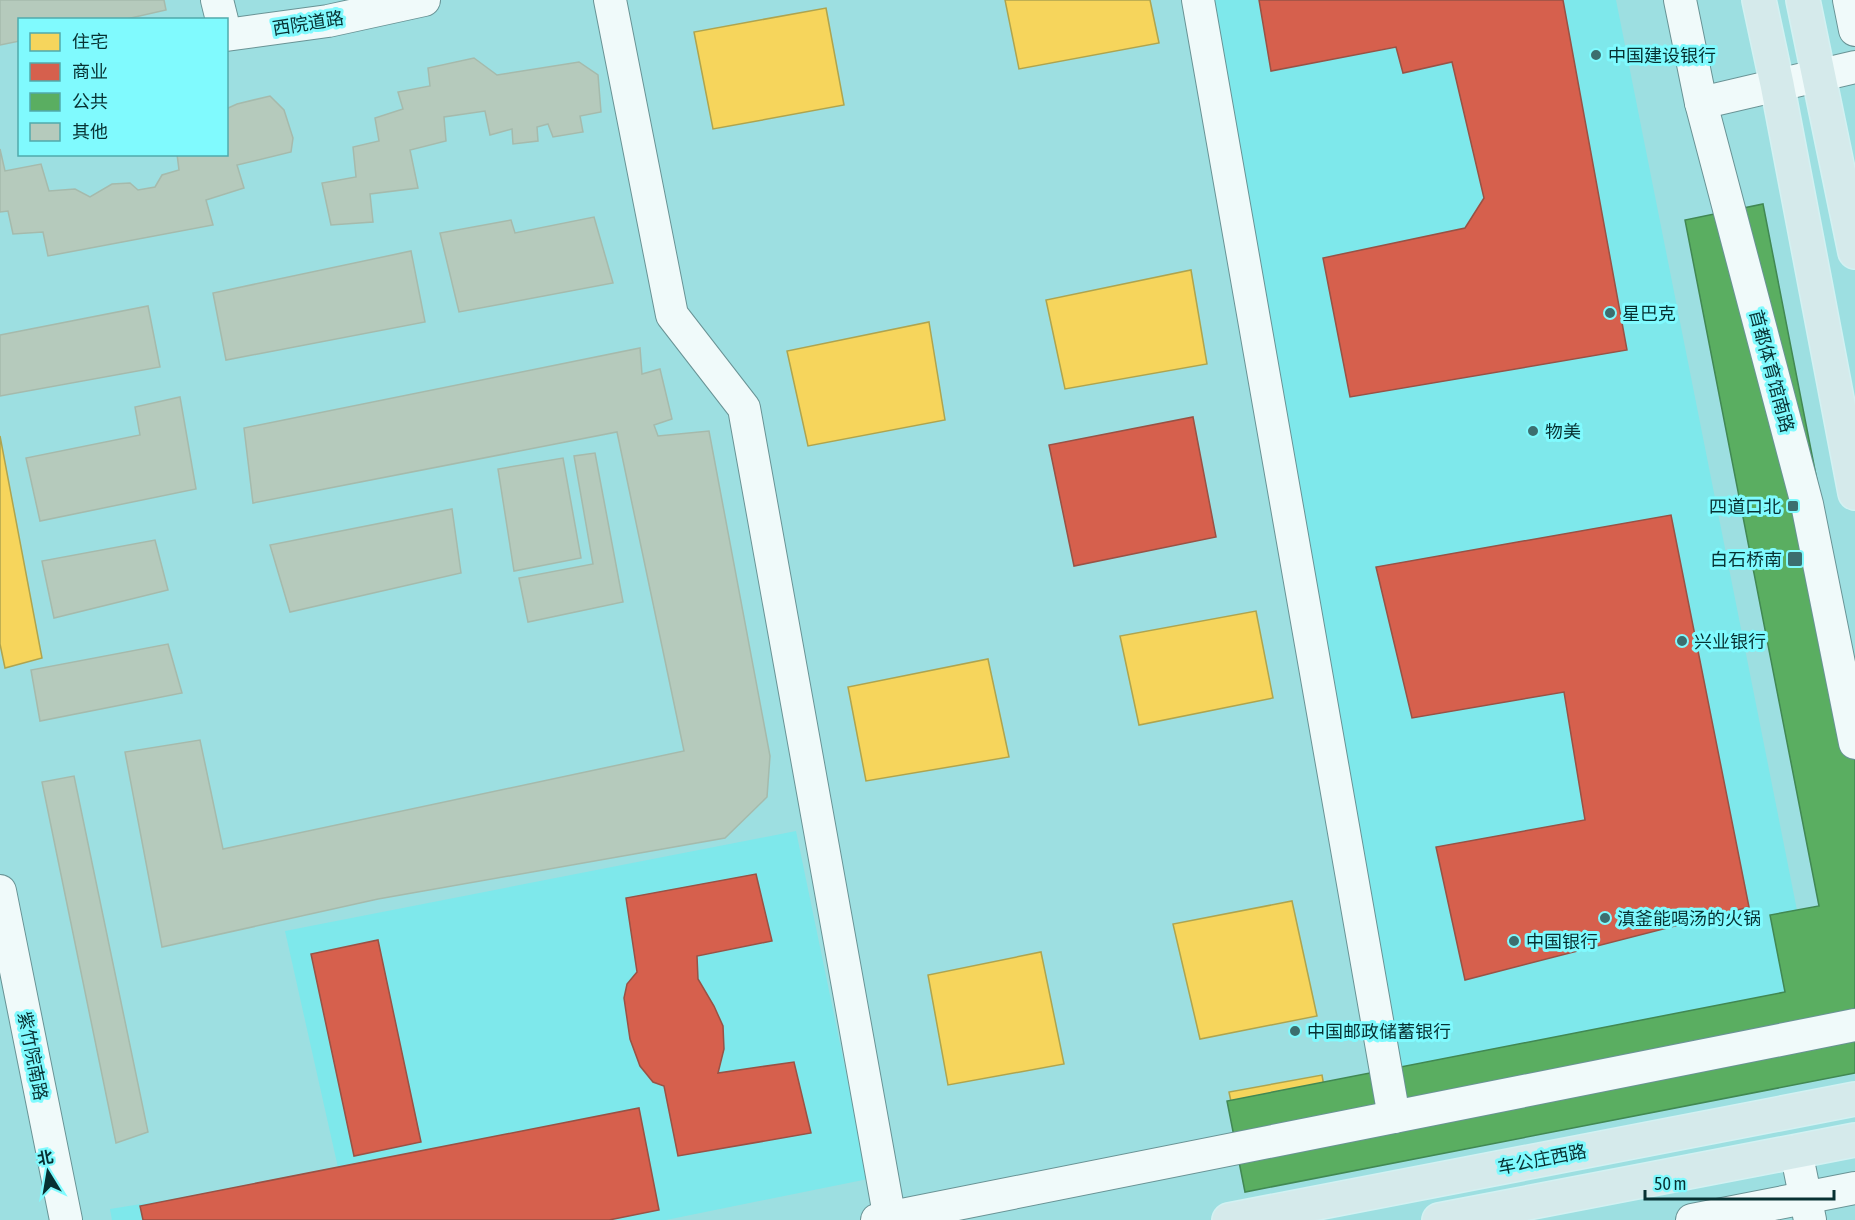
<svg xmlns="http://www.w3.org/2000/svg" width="1855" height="1220" font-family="'Asap Condensed','Noto Sans SC',sans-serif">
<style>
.built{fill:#7ee8eb}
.homes{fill:#f6d55c;stroke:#aea44f;stroke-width:1.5}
.shops{fill:#d6604d;stroke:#985245;stroke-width:1.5}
.public{fill:#5aae61;stroke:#418853;stroke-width:1.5}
.building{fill:#b5cabc;stroke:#a5baac;stroke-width:1.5}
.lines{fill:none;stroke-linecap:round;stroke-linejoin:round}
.minor-casing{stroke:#699395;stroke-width:34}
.major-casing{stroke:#d3f1f2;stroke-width:36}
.minor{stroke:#f0fafa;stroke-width:32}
.major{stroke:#d5eaeb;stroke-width:33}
.poi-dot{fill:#3c6e6f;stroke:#80fafe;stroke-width:2}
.labels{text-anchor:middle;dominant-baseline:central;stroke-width:6;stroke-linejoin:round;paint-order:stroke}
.street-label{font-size:18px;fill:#073132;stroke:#80fafe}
.poi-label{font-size:18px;fill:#073132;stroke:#80fafe;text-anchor:start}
</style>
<rect width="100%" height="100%" fill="#9ddfe1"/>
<!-- built -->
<g class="built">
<polygon points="1198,0 1616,0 1818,1016 1390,1100"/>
<polygon points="796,831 868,1179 666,1220 112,1220 110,1209 339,1172 285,931"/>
</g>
<!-- homes -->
<g class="homes">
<polygon points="1005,0 1150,0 1159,43 1019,69"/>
<polygon points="826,8 844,105 713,129 694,32"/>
<polygon points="1191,270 1207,364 1065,389 1046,300"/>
<polygon points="929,322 945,420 808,446 787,351"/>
<polygon points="0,436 42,658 5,668 0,644"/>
<polygon points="1256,611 1273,698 1139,725 1120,636"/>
<polygon points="988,659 1009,757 866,781 848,687"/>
<polygon points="1292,901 1317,1016 1200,1039 1173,924"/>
<polygon points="1041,952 1064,1064 948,1085 928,975"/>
<polygon points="1322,1075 1326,1098 1234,1116 1229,1092"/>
</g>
<!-- shops -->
<g class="shops">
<polygon points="1259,0 1563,0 1627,350 1350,397 1323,258 1465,228 1484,198 1452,62 1403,73 1396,47 1271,71"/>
<polygon points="1193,417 1216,537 1074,566 1049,445"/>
<polygon points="1671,515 1749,907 1465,980 1436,847 1585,820 1564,692 1412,718 1376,567"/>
<polygon points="756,874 772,941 697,956 698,979 714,1006 723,1026 724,1049 718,1073 794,1062 811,1133 678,1156 664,1086 653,1082 640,1066 630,1039 624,998 627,984 637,972 626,898"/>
<polygon points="378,940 421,1142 354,1156 311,954"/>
<polygon points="639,1108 659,1210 609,1220 143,1220 140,1206"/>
</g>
<!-- public -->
<polygon class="public" points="1763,204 1855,675 1855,1073 1245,1192 1227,1101 1785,992 1770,915 1819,906 1685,220"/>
<!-- building -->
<g class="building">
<polygon points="0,0 164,0 166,10 122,20 20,20 20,41 0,45"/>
<polygon points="474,58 497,75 579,62 598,75 601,112 580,116 583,132 553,137 548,124 537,127 538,141 513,144 512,129 490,135 485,111 444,117 446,141 410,150 418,188 370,194 373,222 331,225 322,183 356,177 353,147 379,141 375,118 403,109 398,92 430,86 428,68"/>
<polygon points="270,96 284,110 293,138 291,152 237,165 244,188 206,200 213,225 48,256 43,232 13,234 8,211 0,212 0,149 5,171 41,164 49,191 75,189 90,197 112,184 130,183 138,190 155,187 162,175 179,170 177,154 226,154 226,109 237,104"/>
<polygon points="594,217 613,283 459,312 440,233 511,220 515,233"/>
<polygon points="411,251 425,322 226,360 213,293"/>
<polygon points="148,306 160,367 0,396 0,335"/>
<polygon points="640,348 642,374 660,369 672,419 654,425 658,436 709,431 770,756 767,797 725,838 378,899 162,947 125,752 200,740 223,849 684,751 617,432 253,503 244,428"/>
<polygon points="180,397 196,489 40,521 26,458 140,435 135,407"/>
<polygon points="595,453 623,602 528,622 519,578 593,564 574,456"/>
<polygon points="563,458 581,558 514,571 498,469"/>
<polygon points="452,509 461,573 290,612 270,545"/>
<polygon points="155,540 168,590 54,618 42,561"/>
<polygon points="168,644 182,693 40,721 31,670"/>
<polygon points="74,776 148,1132 116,1143 42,782"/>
</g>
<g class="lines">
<!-- minor casing -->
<g class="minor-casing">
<g id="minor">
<polyline points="217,0 222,20"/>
<polyline points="610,0 672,315 744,408 890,1220"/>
<polyline points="1198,0 1394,1117"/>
<polyline points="1680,0 1701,103 1807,504 1855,743"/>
<polyline points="1849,0 1855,30"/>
<polyline points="226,35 328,21 424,0"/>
<polyline points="1701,103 1855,67"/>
<polyline points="0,891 66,1220"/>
<polyline points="1796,1151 1810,1220"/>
<polyline points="877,1220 1855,1025"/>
<polyline points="1692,1220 1855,1188"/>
</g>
</g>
<!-- major casing -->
<g class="major-casing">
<g id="major">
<polyline points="1759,0 1777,84 1855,493"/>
<polyline points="1803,0 1855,252"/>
<polyline points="1229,1220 1855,1099"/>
<polyline points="1439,1220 1855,1140"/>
</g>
</g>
<!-- minor -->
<use href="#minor" class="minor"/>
<!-- major -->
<use href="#major" class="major"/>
</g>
<!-- markers -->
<g class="poi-dot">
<circle cx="1596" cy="55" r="6"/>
<circle cx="1610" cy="313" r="6"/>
<circle cx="1533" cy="431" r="6"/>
<rect x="1787" y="500" width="12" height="12" rx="3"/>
<rect x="1787" y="551" width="16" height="16" rx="3"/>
<circle cx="1682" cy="641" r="6"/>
<circle cx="1605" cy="918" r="6"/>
<circle cx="1514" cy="941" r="6"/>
<circle cx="1295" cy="1031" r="6"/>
</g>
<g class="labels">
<!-- street labels -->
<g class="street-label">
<text transform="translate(308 23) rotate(-9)">西院道路</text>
<text transform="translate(1772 371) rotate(75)">首都体育馆南路</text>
<text transform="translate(33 1056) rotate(79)">紫竹院南路</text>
<text transform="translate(1542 1159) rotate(-11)">车公庄西路</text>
</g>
<!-- poi labels -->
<g class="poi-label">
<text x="1608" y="55">中国建设银行</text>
<text x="1622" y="313">星巴克</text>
<text x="1545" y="431">物美</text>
<text x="1781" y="506" text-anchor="end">四道口北</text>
<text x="1782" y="559" text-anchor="end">白石桥南</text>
<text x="1694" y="641">兴业银行</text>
<text x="1617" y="918">滇釜能喝汤的火锅</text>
<text x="1526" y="941">中国银行</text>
<text x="1307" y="1031">中国邮政储蓄银行</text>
</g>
</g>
<!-- legend -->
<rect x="18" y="18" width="210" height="138" fill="#80fafe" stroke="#50aaac" stroke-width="1.5"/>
<rect x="30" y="33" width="30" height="18" fill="#f6d55c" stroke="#50aaac" stroke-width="1.5"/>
<text x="72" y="48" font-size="18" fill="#073132">住宅</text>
<rect x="30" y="63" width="30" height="18" fill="#d6604d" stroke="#50aaac" stroke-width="1.5"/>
<text x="72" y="78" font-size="18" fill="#073132">商业</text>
<rect x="30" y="93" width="30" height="18" fill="#5aae61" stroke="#50aaac" stroke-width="1.5"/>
<text x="72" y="108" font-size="18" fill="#073132">公共</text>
<rect x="30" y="123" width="30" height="18" fill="#b5cabc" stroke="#50aaac" stroke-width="1.5"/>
<text x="72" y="138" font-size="18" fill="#073132">其他</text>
<!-- north arrow -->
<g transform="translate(48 1172) rotate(349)" stroke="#80fafe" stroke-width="4.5" paint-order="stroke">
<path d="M0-4.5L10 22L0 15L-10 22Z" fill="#073132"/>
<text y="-9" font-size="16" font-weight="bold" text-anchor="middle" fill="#073132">北</text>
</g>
<!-- scale -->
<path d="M1645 1190v9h189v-9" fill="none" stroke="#073132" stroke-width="3"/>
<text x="1654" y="1190" font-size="18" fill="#073132" stroke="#80fafe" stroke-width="4.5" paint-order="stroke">50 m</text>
</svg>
